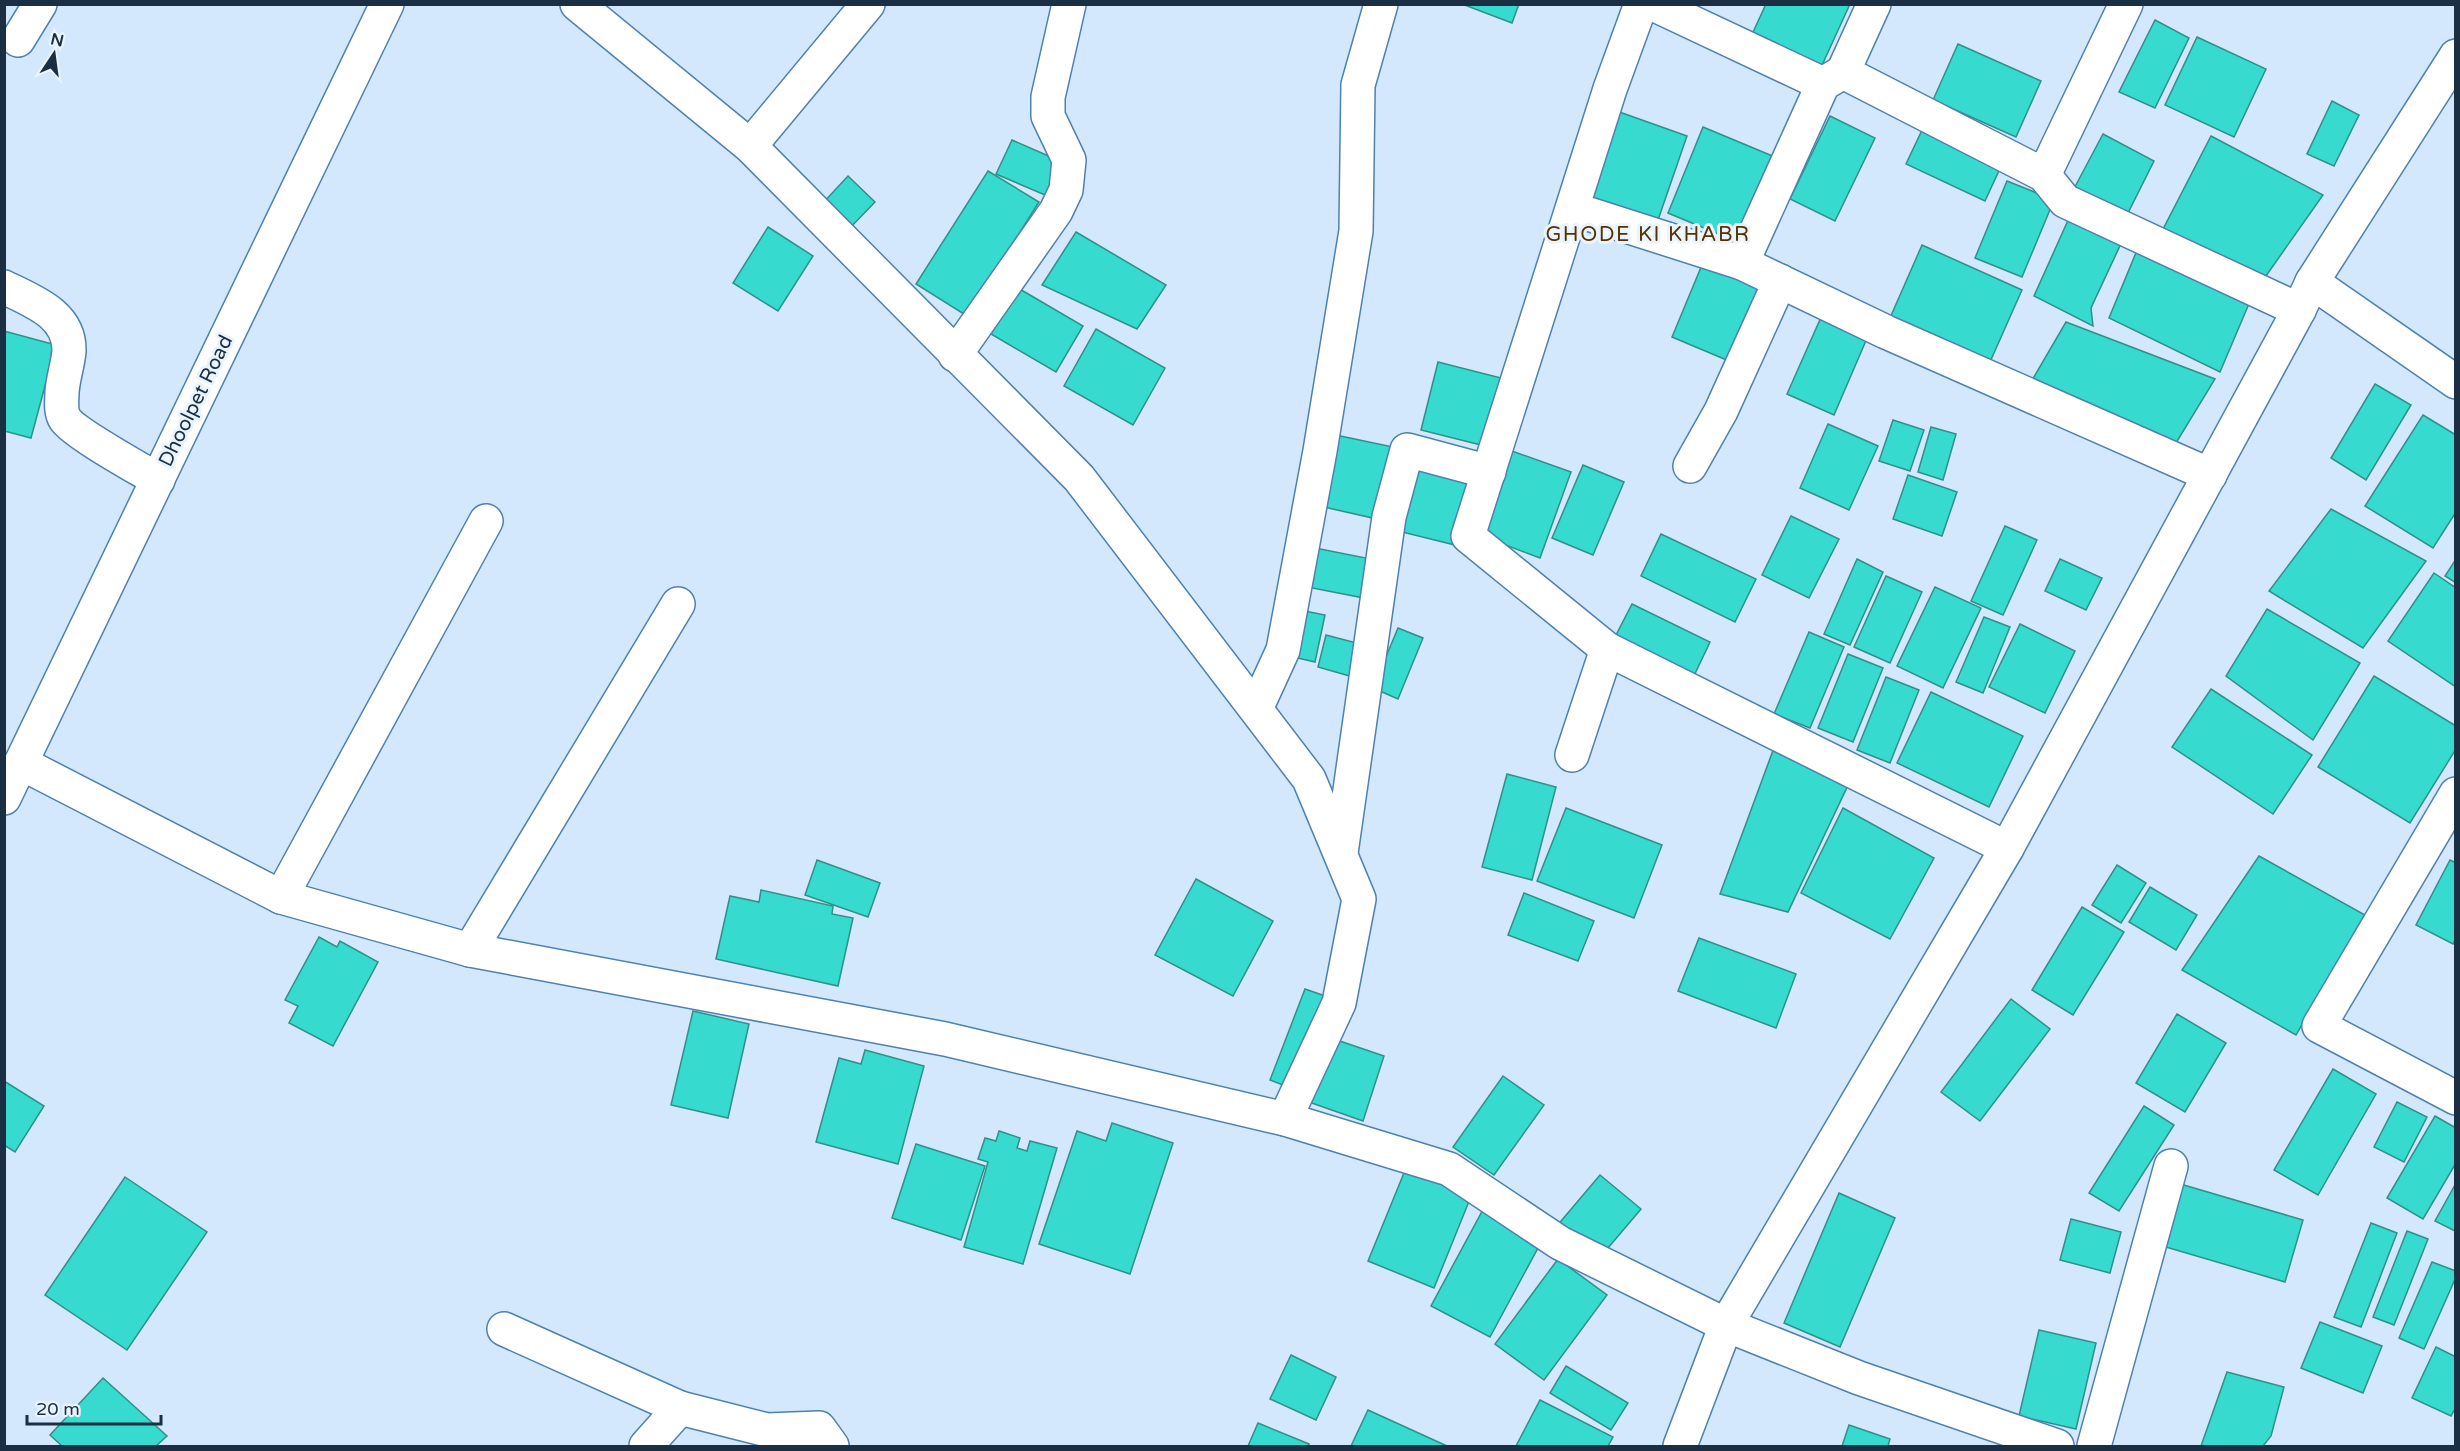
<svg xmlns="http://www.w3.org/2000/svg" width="2460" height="1451" font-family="'Varela Round',sans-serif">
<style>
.building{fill:#37dace;stroke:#309089;stroke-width:1.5}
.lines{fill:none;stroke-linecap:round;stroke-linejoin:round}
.street-casing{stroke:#4f81af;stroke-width:36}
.secondary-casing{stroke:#4f81af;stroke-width:36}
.street{stroke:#fff;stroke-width:33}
.secondary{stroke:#fff;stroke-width:33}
.labels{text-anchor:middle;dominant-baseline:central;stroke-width:6;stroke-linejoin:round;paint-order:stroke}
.street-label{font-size:20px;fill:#1a2f43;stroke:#e9f4fe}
.neighbourhood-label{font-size:21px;letter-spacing:1.5px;fill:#573200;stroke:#e9f4fe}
</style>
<rect width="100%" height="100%" fill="#d3e8fc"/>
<!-- building -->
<g class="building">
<polygon points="1462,4 1519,4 1512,23"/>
<polygon points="1766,4 1850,4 1818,74 1749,41"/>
<polygon points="2155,20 2189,38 2155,108 2119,92"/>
<polygon points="2197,37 2266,69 2234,137 2165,105"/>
<polygon points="1958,44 2041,81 2016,137 1933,100"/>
<polygon points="2332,101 2359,115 2334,166 2307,154"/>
<polygon points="1611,109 1687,136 1658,220 1581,194"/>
<polygon points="1830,116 1875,138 1835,221 1790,199"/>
<polygon points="1924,126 2003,162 1985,201 1906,164"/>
<polygon points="1703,127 1782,160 1747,246 1668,213"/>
<polygon points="2103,134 2154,161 2125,219 2069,198"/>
<polygon points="2211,136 2323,195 2261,283 2159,237"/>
<polygon points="1012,140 1060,161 1045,195 996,174"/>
<polygon points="988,171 1039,202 967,316 916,284"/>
<polygon points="848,176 875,202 848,230 822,204"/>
<polygon points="2007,181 2054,200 2022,277 1975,258"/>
<polygon points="2074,207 2125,235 2091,308 2093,326 2034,296"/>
<polygon points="768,227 813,256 778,311 733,283"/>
<polygon points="1076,232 1166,285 1137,329 1042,285"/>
<polygon points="2140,243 2254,292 2220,372 2109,318"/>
<polygon points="1922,245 2022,290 1986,371 1886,327"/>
<polygon points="1704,260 1769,287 1736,364 1672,337"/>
<polygon points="1018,288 1083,326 1056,372 991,334"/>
<polygon points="1822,315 1868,336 1834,415 1787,394"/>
<polygon points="2066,322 2215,379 2176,443 2031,382"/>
<polygon points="1096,329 1165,368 1133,425 1064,386"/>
<polygon points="4,331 56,345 31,438 4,431"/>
<polygon points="1438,362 1505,379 1489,447 1421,430"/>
<polygon points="2375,384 2411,405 2366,480 2331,458"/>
<polygon points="2423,415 2456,435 2456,512 2433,548 2365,506"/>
<polygon points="1893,420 1924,430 1910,471 1879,461"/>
<polygon points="1828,424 1878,446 1849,510 1800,488"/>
<polygon points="1931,427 1956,434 1943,480 1918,472"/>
<polygon points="1331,434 1393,447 1377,519 1315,505"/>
<polygon points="1509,450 1571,472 1540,558 1479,535"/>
<polygon points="1416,463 1476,478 1459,546 1398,531"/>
<polygon points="1583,465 1624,482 1593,555 1552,538"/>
<polygon points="1908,475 1957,492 1942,536 1893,519"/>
<polygon points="2331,509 2426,561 2363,648 2269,591"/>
<polygon points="1791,516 1839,539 1809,598 1762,575"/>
<polygon points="2005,526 2037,540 2003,615 1971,601"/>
<polygon points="1661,534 1756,579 1735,622 1641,576"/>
<polygon points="1310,547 1371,559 1364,598 1302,586"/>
<polygon points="1857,559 1883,572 1850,645 1824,634"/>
<polygon points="2060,559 2102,578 2086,610 2045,591"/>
<polygon points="2456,559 2456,583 2445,576"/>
<polygon points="2434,573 2456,588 2456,687 2388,641"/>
<polygon points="1886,576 1922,592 1890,663 1854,647"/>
<polygon points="1935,587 1981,608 1943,688 1897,666"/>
<polygon points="1632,604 1710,642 1692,680 1613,641"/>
<polygon points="2267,609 2360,663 2313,740 2226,676"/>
<polygon points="1300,610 1325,615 1315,662 1289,656"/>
<polygon points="1984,617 2010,627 1983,693 1956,682"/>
<polygon points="2020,624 2075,651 2045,713 1989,687"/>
<polygon points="1398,628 1423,638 1398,699 1373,688"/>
<polygon points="1809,632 1844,647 1810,728 1774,714"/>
<polygon points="1326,635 1368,646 1360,679 1318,667"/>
<polygon points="1848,654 1883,668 1853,742 1818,728"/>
<polygon points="2374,676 2456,726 2456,749 2410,823 2318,767"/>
<polygon points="1886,677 1919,690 1890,763 1857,750"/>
<polygon points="2211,689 2312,755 2273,814 2172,747"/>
<polygon points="1931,692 2023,736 1989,807 1897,763"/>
<polygon points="1775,745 1850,781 1788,912 1720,894"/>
<polygon points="1507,774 1556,787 1532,880 1482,867"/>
<polygon points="1566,808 1662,845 1634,918 1537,881"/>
<polygon points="1843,808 1934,858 1890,939 1801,893"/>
<polygon points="2259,856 2365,915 2296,1035 2182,970"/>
<polygon points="817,860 880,883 868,917 805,895"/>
<polygon points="2450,860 2456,863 2456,938 2453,944 2416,925"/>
<polygon points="2117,865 2146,883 2121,923 2092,905"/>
<polygon points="1196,879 1273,921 1233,996 1155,955"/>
<polygon points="2150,887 2197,915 2176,950 2129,922"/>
<polygon points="761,890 833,906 832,914 853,918 838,986 716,959 730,896 759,902"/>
<polygon points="1524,893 1594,921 1578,961 1508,935"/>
<polygon points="2082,907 2124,932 2073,1015 2032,990"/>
<polygon points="319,937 337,947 340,941 378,962 333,1046 289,1023 298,1006 285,1000"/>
<polygon points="1699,938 1796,974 1776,1028 1678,991"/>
<polygon points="1305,989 1334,999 1298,1091 1270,1080"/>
<polygon points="2011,999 2050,1029 1980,1121 1941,1092"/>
<polygon points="693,1011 749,1024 728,1118 671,1105"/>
<polygon points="2177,1014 2226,1043 2185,1112 2136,1083"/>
<polygon points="1328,1037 1384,1056 1363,1121 1306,1101"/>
<polygon points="865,1050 924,1066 898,1164 816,1142 839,1058 861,1064"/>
<polygon points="2333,1069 2376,1094 2318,1195 2274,1170"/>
<polygon points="1503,1076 1544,1105 1494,1175 1453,1147"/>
<polygon points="4,1081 44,1106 15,1152 4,1145"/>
<polygon points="2397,1102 2427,1117 2404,1162 2374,1147"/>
<polygon points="2144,1106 2174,1125 2119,1211 2089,1193"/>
<polygon points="2435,1116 2456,1128 2456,1163 2423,1219 2387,1198"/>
<polygon points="1112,1123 1173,1143 1130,1274 1039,1244 1077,1131 1106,1141"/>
<polygon points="999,1131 1020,1138 1017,1148 1027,1151 1030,1141 1057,1148 1023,1264 964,1247 988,1162 978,1159 985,1138 996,1141"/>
<polygon points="916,1144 985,1166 961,1240 892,1218"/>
<polygon points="1406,1168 1472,1194 1434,1288 1368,1261"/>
<polygon points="1600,1175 1641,1209 1597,1261 1556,1227"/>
<polygon points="125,1177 207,1232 127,1350 45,1295"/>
<polygon points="2177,1183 2303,1220 2285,1282 2159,1245"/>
<polygon points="2456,1183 2456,1231 2455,1231 2435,1221"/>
<polygon points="1839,1193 1895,1218 1840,1347 1784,1323"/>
<polygon points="1486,1204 1545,1235 1490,1337 1431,1306"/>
<polygon points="2071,1219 2121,1232 2110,1273 2060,1260"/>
<polygon points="2371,1223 2397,1233 2361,1327 2334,1317"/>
<polygon points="2407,1231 2428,1239 2394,1325 2373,1317"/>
<polygon points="1558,1259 1607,1295 1544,1380 1495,1344"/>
<polygon points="2432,1262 2456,1271 2456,1277 2424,1349 2399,1338"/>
<polygon points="2320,1322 2382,1346 2363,1393 2301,1368"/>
<polygon points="2039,1330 2096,1343 2076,1429 2019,1416"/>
<polygon points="2436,1347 2456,1357 2456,1407 2451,1416 2412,1398"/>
<polygon points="1291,1355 1336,1377 1316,1420 1270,1399"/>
<polygon points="1566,1366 1628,1403 1611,1430 1550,1393"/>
<polygon points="2227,1372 2284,1387 2271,1436 2263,1446 2201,1446"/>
<polygon points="103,1378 167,1436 156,1446 62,1446 50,1435"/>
<polygon points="1540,1400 1613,1437 1608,1446 1516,1446"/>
<polygon points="1368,1410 1447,1446 1351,1446"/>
<polygon points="1258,1423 1309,1444 1308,1446 1248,1446"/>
<polygon points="1849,1425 1890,1439 1888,1446 1842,1446"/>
</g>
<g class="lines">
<!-- street casing -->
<g class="street-casing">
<g id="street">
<polyline points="577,4 750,146 1079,478 1309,779 1359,899 1339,1003 1285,1119"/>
<polyline points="1653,4 1823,84"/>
<polyline points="2126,4 2044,175 1843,72 1823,84 1742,263 1886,332 2210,475"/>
<polyline points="18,40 40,4"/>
<polyline points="1843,72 1874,4"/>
<polyline points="750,146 868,4"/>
<polyline points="2044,175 2065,201 2299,310"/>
<polyline points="1573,209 1742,263"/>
<polyline points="2312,282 2456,382"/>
<path d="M4 287C32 301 70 314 69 351 68 364 63 378 62 392 62 400 60 411 65 419 74 433 140 469 158 480"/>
<polyline points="955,355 1056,211 1066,190 1069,160 1048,116 1048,97 1069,4"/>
<polyline points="1690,466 1721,411 1780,281"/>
<polyline points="1607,649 1468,536 1610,89 1641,4"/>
<polyline points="1256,709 1283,650 1320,451 1356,231 1358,85 1381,4"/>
<polyline points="1572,755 1607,649 2007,848"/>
<polyline points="21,763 281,897 470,950 945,1039 1285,1119 1449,1169 1560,1243 1726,1325 1859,1378 2057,1446"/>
<polyline points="2456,794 2319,1026 2456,1098"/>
<polyline points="1341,853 1389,517 1407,450 1489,472"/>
<polyline points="281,897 486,521"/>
<polyline points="470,950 678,604"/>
<polyline points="504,1329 680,1408 646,1446"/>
<polyline points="680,1408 767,1430 819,1428 832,1446"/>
<polyline points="2094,1446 2171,1166"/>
</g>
</g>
<!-- secondary casing -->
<g class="secondary-casing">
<g id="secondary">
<polyline points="4,798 387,4"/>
<polyline points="1680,1446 1726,1325 2007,848 2299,310 2312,282 2456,56"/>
</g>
</g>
<!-- street -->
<use href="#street" class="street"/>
<!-- secondary -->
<use href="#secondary" class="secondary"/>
</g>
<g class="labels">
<!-- street labels -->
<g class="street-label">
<text transform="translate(196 401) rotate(-64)">Dhoolpet Road</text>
</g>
<!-- neighbourhood labels -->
<g class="neighbourhood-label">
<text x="1648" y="234">GHODE KI KHABR</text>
</g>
</g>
<!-- border -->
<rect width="2460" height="1451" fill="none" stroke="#1a2f43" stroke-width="12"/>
<!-- north arrow -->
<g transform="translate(54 54) rotate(13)" stroke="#e9f4fe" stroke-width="4.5" paint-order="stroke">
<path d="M0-4.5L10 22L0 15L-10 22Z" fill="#1a2f43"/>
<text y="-9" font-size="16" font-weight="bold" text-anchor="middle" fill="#1a2f43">N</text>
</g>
<!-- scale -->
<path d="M27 1415v9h134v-9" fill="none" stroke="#1a2f43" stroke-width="3"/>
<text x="36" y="1415" font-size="18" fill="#1a2f43" stroke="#e9f4fe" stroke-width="4.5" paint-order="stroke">20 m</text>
</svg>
